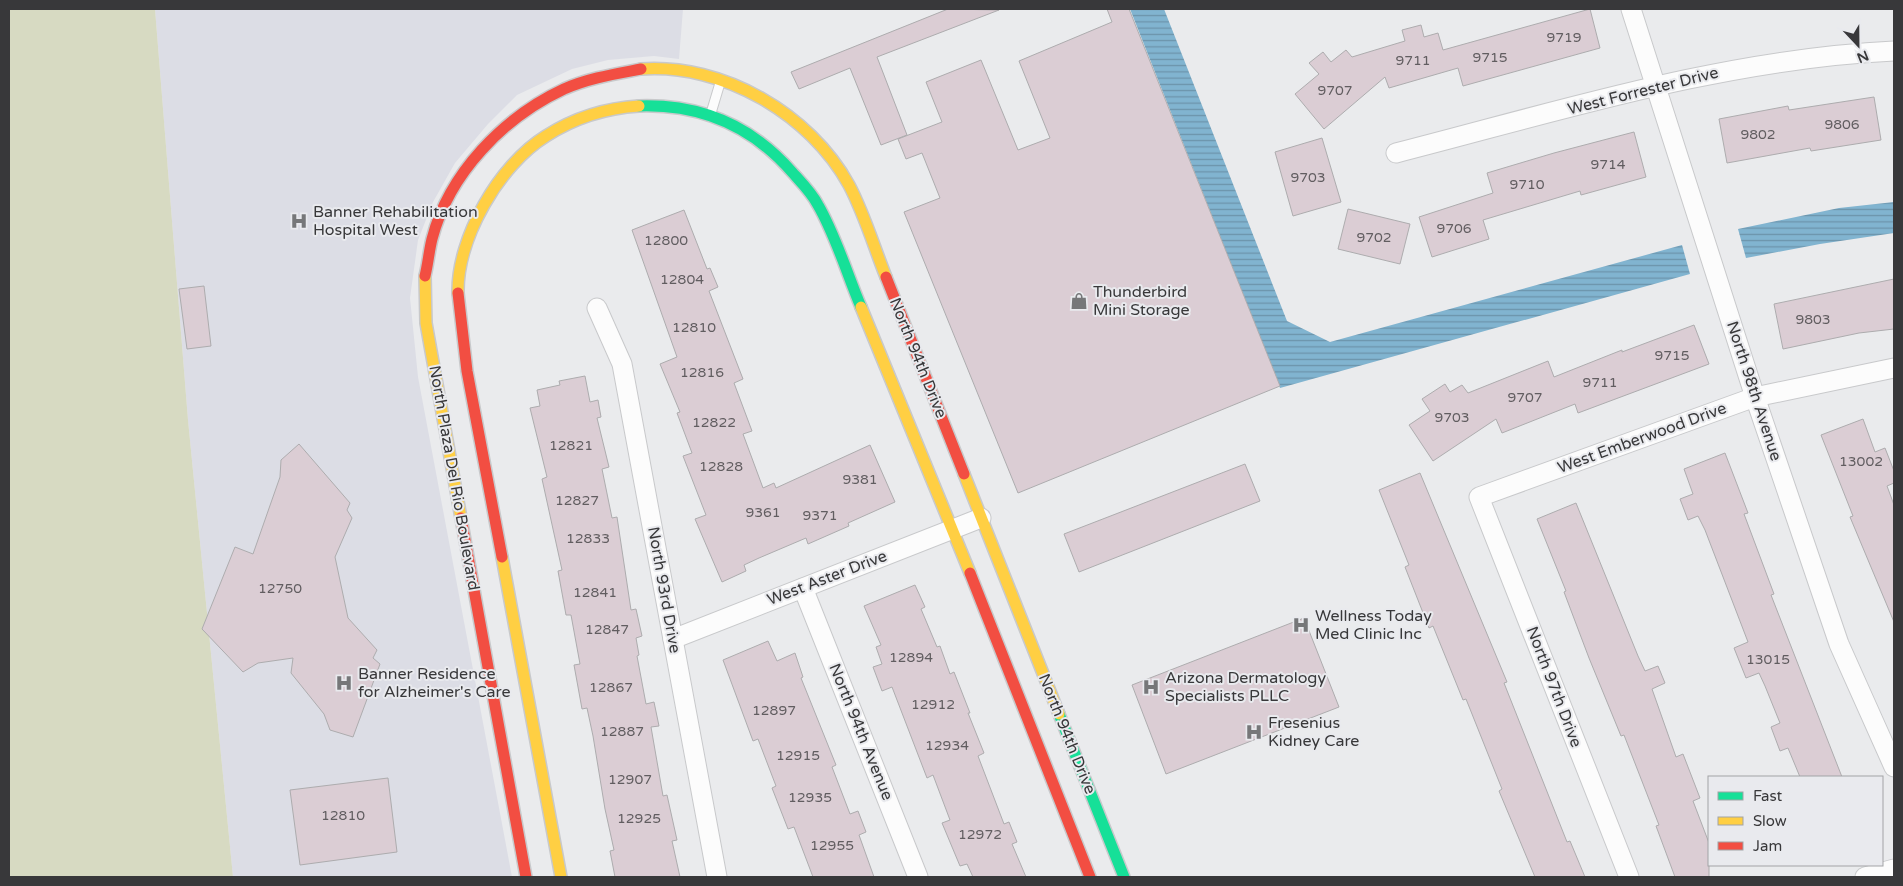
<svg xmlns="http://www.w3.org/2000/svg" width="1903" height="886" font-family="'Varela Round',sans-serif">
<style>
.built{fill:#dcdde5}
.grass{fill:#d7dac2}
.water{fill:url(#water-rules)}
.building{fill:#dbcdd4;stroke:#adacae}
.lines{fill:none;stroke-linecap:round;stroke-linejoin:round}
.lane-casing{stroke:#c8c9cb;stroke-width:11}
.street-casing{stroke:#c8c9cb;stroke-width:21}
.fast-casing{stroke:#c8c9cb;stroke-width:14}
.slow-casing{stroke:#c8c9cb;stroke-width:14}
.jam-casing{stroke:#c8c9cb;stroke-width:14}
.lane{stroke:#fcfcfc;stroke-width:9}
.street{stroke:#fcfcfc;stroke-width:19}
.fast{stroke:#16e098;stroke-width:11}
.slow{stroke:#ffcf43;stroke-width:11}
.jam{stroke:#f24e42;stroke-width:11}
.labels{text-anchor:middle;dominant-baseline:central;stroke-width:4;stroke-linejoin:round;paint-order:stroke}
.number-label{font-size:14px;fill:#615d60}
.street-label{font-size:16px;fill:#38383a;stroke:#e9eaee}
.poi-label{font-size:16px;fill:#38383a;stroke:#e9eaee;text-anchor:start}
</style>
<defs>
<pattern id="water-rules" width="6" height="5" patternUnits="userSpaceOnUse" patternTransform="scale(1.25)"><rect width="6" height="5" fill="#81b4d0"/><path d="M0 2.5h6" fill="none" stroke="#6b93aa"/></pattern>
</defs>
<rect width="100%" height="100%" fill="#eaebed"/>
<!-- built -->
<polygon class="built" points="155,9 683,9 679,59 654,56 608,60 572,69 517,95 488,124 455,163 433,202 418,240 410,298 418,377 512,877 233,877 188,420"/>
<!-- grass -->
<polygon class="grass" points="9,9 155,9 188,420 233,877 9,877"/>
<!-- water -->
<g class="water">
<polygon points="1130,9 1164,9 1287,321 1330,342 1682,245 1690,274 1280,388"/>
<polygon points="1894,202 1894,233 1820,244 1746,258 1738,229 1839,208"/>
</g>
<!-- building -->
<g class="building">
<polygon points="948,9 999,10 877,57 907,135 881,145 850,68 799,89 791,72"/>
<polygon points="1107,9 1129,9 1280,386 1018,493 904,212 940,198 922,153 906,159 898,139 942,122 926,82 981,60 1018,150 1050,138 1019,61 1112,22"/>
<polygon points="1590,9 1600,48 1463,86 1458,68 1389,88 1385,77 1324,129 1295,94 1319,74 1309,63 1323,52 1331,62 1346,50 1352,57 1405,41 1402,30 1421,25 1424,37 1438,33 1443,50"/>
<polygon points="1874,97 1881,140 1811,151 1810,148 1727,163 1719,119 1788,106 1789,110"/>
<polygon points="1634,132 1646,177 1581,195 1580,191 1483,220 1489,239 1432,257 1419,217 1493,193 1487,173 1554,153"/>
<polygon points="1322,138 1341,202 1293,216 1275,152"/>
<polygon points="1348,209 1410,224 1400,264 1338,249"/>
<polygon points="684,210 707,269 710,268 718,287 709,291 743,379 734,383 752,431 743,434 763,488 774,483 776,488 870,445 895,502 848,523 849,526 808,544 806,538 759,558 744,565 746,571 722,582 695,519 706,515 683,456 692,453 677,413 680,412 660,364 677,357 632,230"/>
<polygon points="1894,279 1894,329 1859,333 1783,349 1774,304"/>
<polygon points="204,286 211,346 187,349 179,289"/>
<polygon points="1694,325 1709,364 1578,413 1575,404 1502,433 1496,419 1433,461 1409,425 1430,411 1422,399 1445,384 1450,392 1462,385 1468,393 1548,361 1554,377 1622,350 1622,352"/>
<polygon points="585,376 590,402 598,400 601,417 597,418 609,467 602,469 612,518 617,517 631,610 636,609 642,636 636,638 639,655 637,656 646,704 654,702 659,726 651,727 663,796 667,795 677,840 672,841 680,877 615,877 610,851 614,850 605,809 593,736 587,708 582,709 574,665 580,664 571,615 566,615 558,571 562,570 542,479 547,477 530,408 540,406 537,390 560,385 559,381"/>
<polygon points="1863,419 1875,452 1885,448 1894,471 1894,483 1887,486 1894,505 1894,622 1850,517 1853,516 1821,435"/>
<polygon points="299,444 350,503 347,510 352,518 335,557 348,618 377,650 373,658 380,664 353,737 330,730 324,714 291,673 293,658 258,663 243,672 202,629 235,547 253,554 280,477 281,460"/>
<polygon points="1725,453 1748,513 1744,514 1774,594 1771,595 1842,777 1800,777 1788,748 1780,751 1771,727 1780,723 1765,686 1759,673 1746,678 1734,648 1748,642 1705,530 1698,516 1688,520 1680,499 1693,494 1684,469"/>
<polygon points="1245,464 1260,501 1079,572 1064,534"/>
<polygon points="1420,473 1507,682 1504,683 1567,842 1570,841 1585,877 1535,877 1499,791 1502,789 1466,699 1463,700 1433,626 1429,628 1405,567 1409,565 1379,490"/>
<polygon points="1576,503 1638,656 1645,671 1658,666 1665,683 1652,689 1676,757 1683,754 1700,798 1693,801 1709,843 1709,877 1675,877 1656,826 1659,825 1624,735 1621,736 1589,658 1564,592 1566,591 1537,519"/>
<polygon points="915,585 925,607 921,609 937,647 940,646 950,674 954,672 970,713 968,713 984,753 978,756 1004,824 1009,822 1017,842 1012,844 1026,877 973,877 967,864 960,866 942,823 950,820 933,775 927,778 892,687 882,691 873,667 882,664 876,647 881,645 864,606"/>
<polygon points="1304,618 1339,707 1166,774 1132,685"/>
<polygon points="768,641 777,661 795,653 803,677 801,678 836,765 832,767 850,814 858,811 866,832 859,835 874,877 813,877 794,827 788,829 772,788 776,786 758,739 753,741 723,660"/>
<polygon points="388,778 397,852 300,865 290,790"/>
</g>
<g class="lines">
<!-- lane casing -->
<g class="lane-casing">
<polyline id="lane" points="711,113 720,83"/>
</g>
<!-- street casing -->
<g class="street-casing">
<g id="street">
<polyline points="1631,9 1755,397 1839,644 1894,767"/>
<path d="M1396 153C1560 111 1724 59 1894 51"/>
<polyline points="597,308 622,364 717,877"/>
<polyline points="803,588 918,877"/>
<polyline points="673,639 981,518"/>
<polyline points="1629,877 1479,497 1755,397 1894,368"/>
<polyline points="1865,877 1894,869"/>
</g>
</g>
<!-- fast casing -->
<g class="fast-casing">
<g id="fast">
<path d="M639 106C700 104 752 126 792 172 801 182 812 193 818 205 836 236 847 274 861 307"/>
<polyline points="1059,714 1124,877"/>
</g>
</g>
<!-- slow casing -->
<g class="slow-casing">
<g id="slow">
<path d="M641 69C723 63 810 114 849 185 864 213 874 247 886 277"/>
<polyline points="425,276 426,323 461,518"/>
<path d="M458 293C457 238 499 165 546 136 574 118 606 108 639 106"/>
<polyline points="861,307 970,573"/>
<polyline points="964,474 1059,714"/>
<polyline points="502,557 561,877"/>
</g>
</g>
<!-- jam casing -->
<g class="jam-casing">
<g id="jam">
<path d="M425 276C428 264 429 251 432 239 449 173 504 117 564 89 589 78 615 74 641 69"/>
<polyline points="886,277 964,474"/>
<polyline points="458,293 467,371 502,557"/>
<polyline points="461,518 526,877"/>
<polyline points="970,573 1090,877"/>
</g>
</g>
<!-- lane -->
<use href="#lane" class="lane"/>
<!-- street -->
<use href="#street" class="street"/>
<!-- fast -->
<use href="#fast" class="fast"/>
<!-- slow -->
<use href="#slow" class="slow"/>
<!-- jam -->
<use href="#jam" class="jam"/>
</g>
<!-- icons -->
<defs>
<g id="hospital-bare" transform="scale(1.35)"><path d="M-5-5h3v3.5h4V-5h3V5h-3V1.5h-4V5h-3Z" fill="#767779" stroke="#e9eaee" stroke-width="2.5" paint-order="stroke"/></g>
<g id="shop-bare" transform="scale(1.35)"><path d="M-5-2.5h2.3a2.7 3.5 0 0 1 5.4 0H5L5.5 6h-11ZM-1.5-2.5h3a1.5 2.3 0 0 0-3 0Z" fill="#767779" stroke="#e9eaee" stroke-width="2.5" paint-order="stroke"/></g>
</defs>
<g fill-rule="evenodd">
<use href="#hospital-bare" x="299" y="221"/>
<use href="#shop-bare" x="1079" y="301"/>
<use href="#hospital-bare" x="1301" y="625"/>
<use href="#hospital-bare" x="344" y="683"/>
<use href="#hospital-bare" x="1151" y="687"/>
<use href="#hospital-bare" x="1254" y="732"/>
</g>
<g class="labels">
<!-- number labels -->
<g class="number-label">
<text x="1564" y="37">9719</text>
<text x="1490" y="57">9715</text>
<text x="1413" y="60">9711</text>
<text x="1335" y="90">9707</text>
<text x="1842" y="124">9806</text>
<text x="1758" y="134">9802</text>
<text x="1608" y="164">9714</text>
<text x="1308" y="177">9703</text>
<text x="1527" y="184">9710</text>
<text x="1454" y="228">9706</text>
<text x="1374" y="237">9702</text>
<text x="666" y="240">12800</text>
<text x="682" y="279">12804</text>
<text x="1813" y="319">9803</text>
<text x="694" y="327">12810</text>
<text x="1672" y="355">9715</text>
<text x="702" y="372">12816</text>
<text x="1600" y="382">9711</text>
<text x="1525" y="397">9707</text>
<text x="1452" y="417">9703</text>
<text x="714" y="422">12822</text>
<text x="571" y="445">12821</text>
<text x="1861" y="461">13002</text>
<text x="721" y="466">12828</text>
<text x="860" y="479">9381</text>
<text x="577" y="500">12827</text>
<text x="763" y="512">9361</text>
<text x="820" y="515">9371</text>
<text x="588" y="538">12833</text>
<text x="280" y="588">12750</text>
<text x="595" y="592">12841</text>
<text x="607" y="629">12847</text>
<text x="911" y="657">12894</text>
<text x="1768" y="659">13015</text>
<text x="611" y="687">12867</text>
<text x="933" y="704">12912</text>
<text x="774" y="710">12897</text>
<text x="622" y="731">12887</text>
<text x="947" y="745">12934</text>
<text x="798" y="755">12915</text>
<text x="630" y="779">12907</text>
<text x="810" y="797">12935</text>
<text x="343" y="815">12810</text>
<text x="639" y="818">12925</text>
<text x="980" y="834">12972</text>
<text x="832" y="845">12955</text>
</g>
<!-- street labels -->
<g class="street-label">
<text transform="translate(1643 91) rotate(-14)">West Forrester Drive</text>
<text transform="translate(918 358) rotate(68)">North 94th Drive</text>
<text transform="translate(1754 391) rotate(72)">North 98th Avenue</text>
<text transform="translate(1642 438) rotate(-20)">West Emberwood Drive</text>
<text transform="translate(454 478) rotate(80)">North Plaza Del Rio Boulevard</text>
<text transform="translate(827 578) rotate(-21)">West Aster Drive</text>
<text transform="translate(664 590) rotate(80)">North 93rd Drive</text>
<text transform="translate(1554 687) rotate(69)">North 97th Drive</text>
<text transform="translate(861 732) rotate(68)">North 94th Avenue</text>
<text transform="translate(1067 734) rotate(68)">North 94th Drive</text>
</g>
<!-- poi labels -->
<g class="poi-label">
<text x="313" y="212">Banner Rehabilitation<tspan x="313" dy="18">Hospital West</tspan></text>
<text x="1093" y="292">Thunderbird<tspan x="1093" dy="18">Mini Storage</tspan></text>
<text x="1315" y="616">Wellness Today<tspan x="1315" dy="18">Med Clinic Inc</tspan></text>
<text x="358" y="674">Banner Residence<tspan x="358" dy="18">for Alzheimer's Care</tspan></text>
<text x="1165" y="678">Arizona Dermatology<tspan x="1165" dy="18">Specialists PLLC</tspan></text>
<text x="1268" y="723">Fresenius<tspan x="1268" dy="18">Kidney Care</tspan></text>
</g>
</g>
<!-- border -->
<rect width="1903" height="886" fill="none" stroke="#38383a" stroke-width="20"/>
<!-- legend -->
<rect x="1708" y="776" width="175" height="90" fill="#e9eaee" stroke="#a2a3a6"/>
<rect x="1718" y="792" width="25" height="8" fill="#16e098" stroke="#a2a3a6"/>
<text x="1753" y="801" font-size="15" fill="#38383a">Fast</text>
<rect x="1718" y="817" width="25" height="8" fill="#ffcf43" stroke="#a2a3a6"/>
<text x="1753" y="826" font-size="15" fill="#38383a">Slow</text>
<rect x="1718" y="842" width="25" height="8" fill="#f24e42" stroke="#a2a3a6"/>
<text x="1753" y="851" font-size="15" fill="#38383a">Jam</text>
<!-- north arrow -->
<g transform="translate(1858 45) rotate(158)" stroke="#e9eaee" stroke-width="4" paint-order="stroke">
<path d="M0-4L9 19L0 12L-9 19Z" fill="#38383a"/>
<text y="-8" font-size="14" font-weight="bold" text-anchor="middle" fill="#38383a">N</text>
</g>
</svg>
